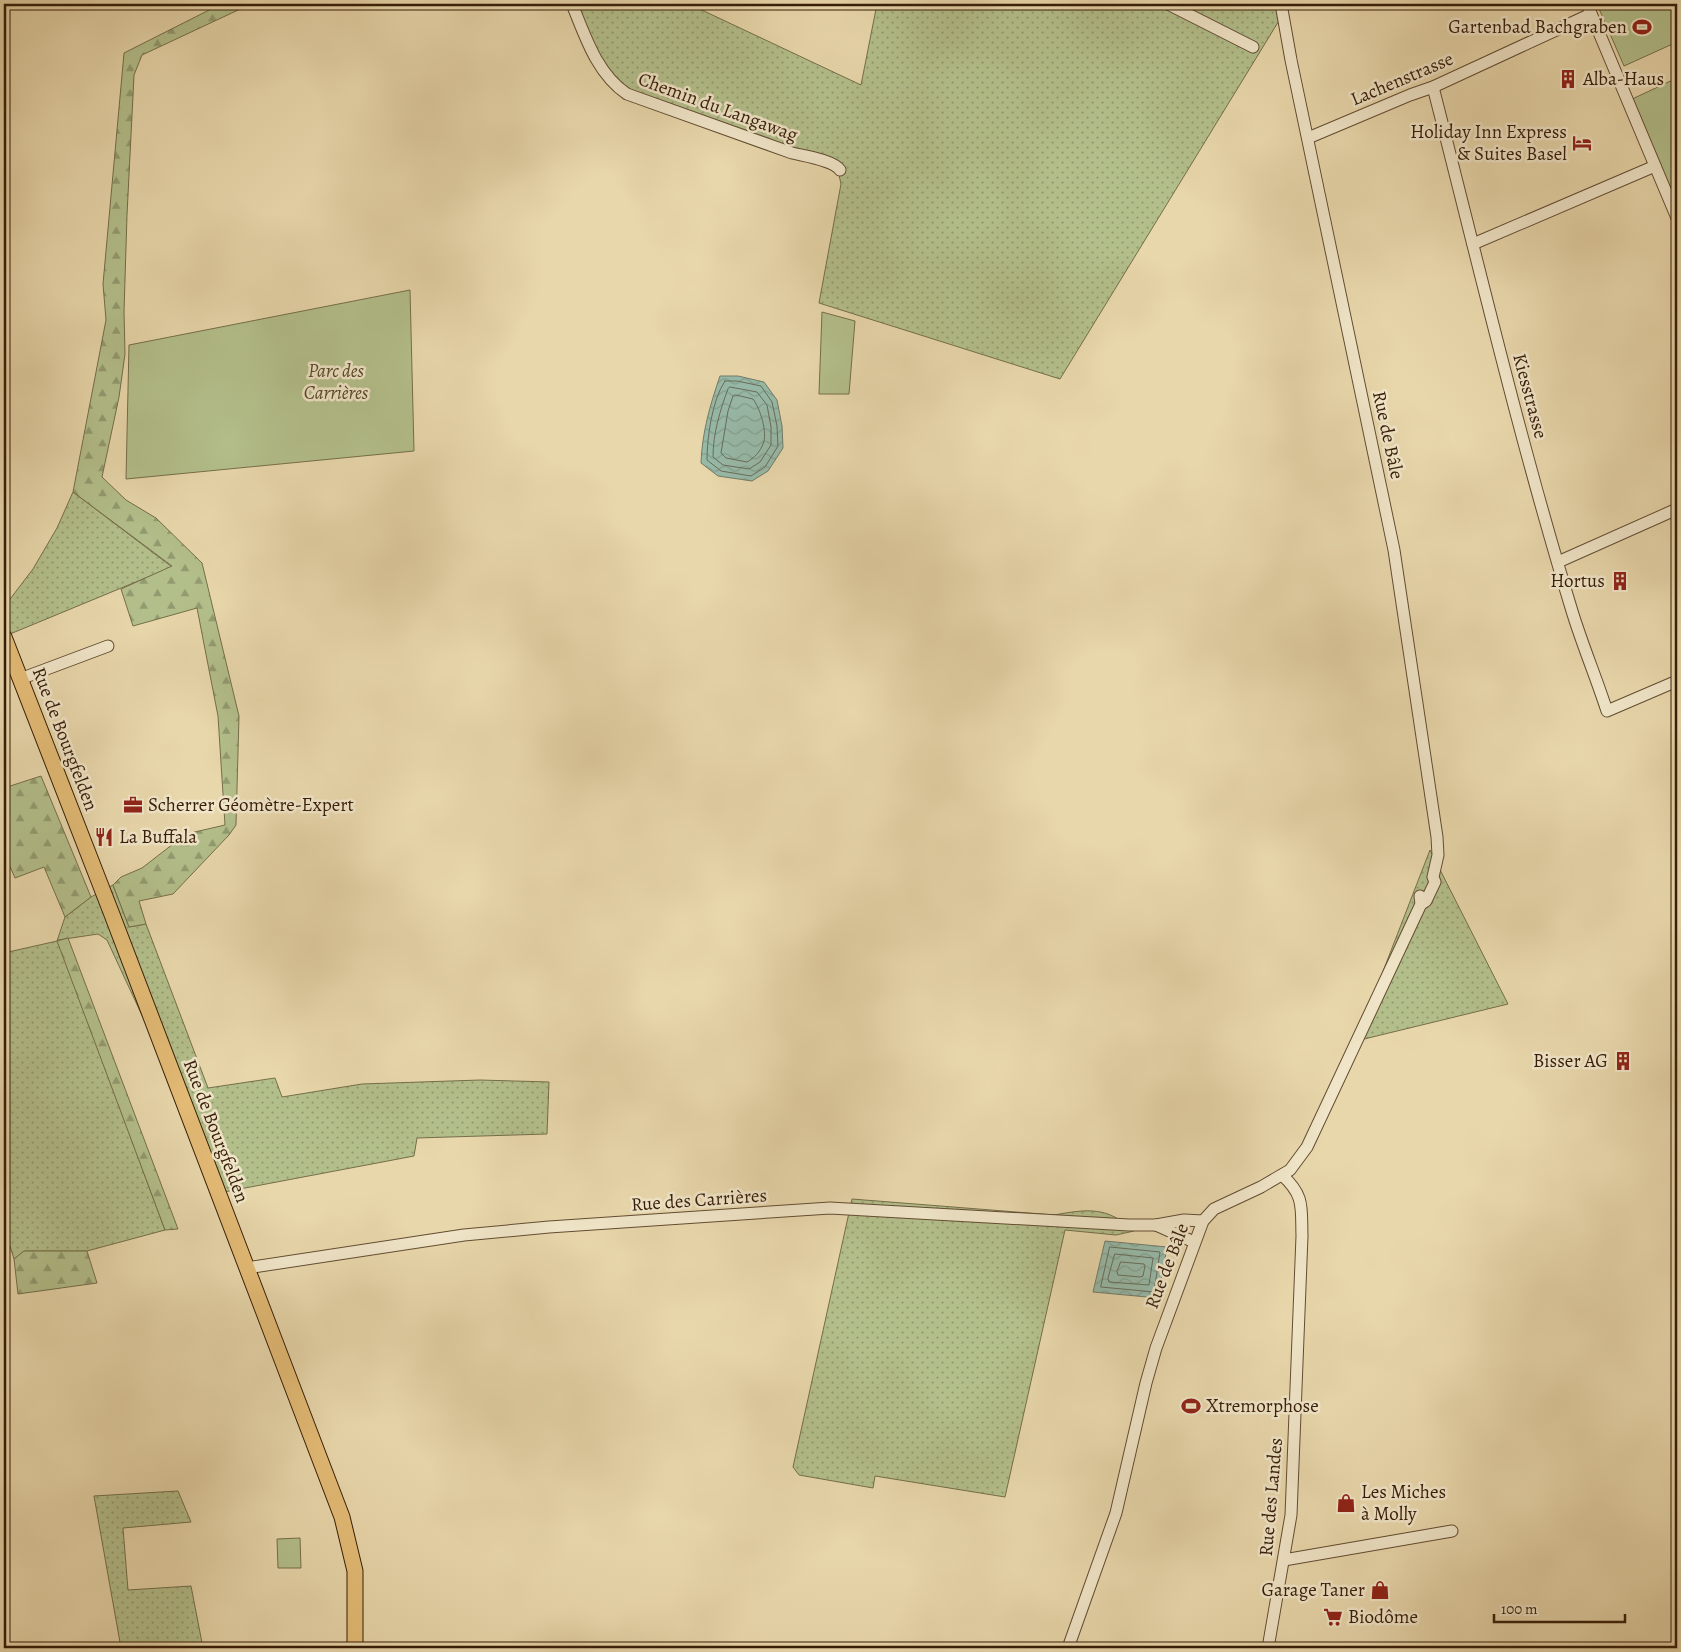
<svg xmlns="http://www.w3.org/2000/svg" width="1681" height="1652" font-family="Alegreya,serif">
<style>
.grass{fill:url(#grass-dots);stroke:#756e4a}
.forest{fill:url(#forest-firs);stroke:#756e4a}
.park{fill:#b3bf8b;stroke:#756e4a}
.water{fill:url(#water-waves);stroke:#717b69}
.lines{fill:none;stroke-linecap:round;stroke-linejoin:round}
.shore{stroke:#676c59;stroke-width:1}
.minor-casing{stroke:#634c32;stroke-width:13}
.major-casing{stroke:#371d09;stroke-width:17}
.minor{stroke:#f0e5c8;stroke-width:11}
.major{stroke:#e4bc76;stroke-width:15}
.labels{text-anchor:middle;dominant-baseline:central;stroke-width:5;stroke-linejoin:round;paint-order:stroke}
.poi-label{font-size:19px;fill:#371d09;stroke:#f0e5c8;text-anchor:start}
.street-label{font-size:19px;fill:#371d09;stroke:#f0e5c8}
.park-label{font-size:19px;font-style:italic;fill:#56462a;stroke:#f0e5c8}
</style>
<defs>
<pattern id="grass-dots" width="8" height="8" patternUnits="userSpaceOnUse" patternTransform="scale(1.25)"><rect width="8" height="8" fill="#b3bf8b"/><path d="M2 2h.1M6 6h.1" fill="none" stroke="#929b70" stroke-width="1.8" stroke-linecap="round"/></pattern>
<pattern id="forest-firs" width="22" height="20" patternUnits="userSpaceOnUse" patternTransform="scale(1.25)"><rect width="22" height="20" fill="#b3bf8b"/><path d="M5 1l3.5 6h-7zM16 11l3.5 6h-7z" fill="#929b70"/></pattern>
<pattern id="water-waves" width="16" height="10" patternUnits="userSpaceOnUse" patternTransform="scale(1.25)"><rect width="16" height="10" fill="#97baa9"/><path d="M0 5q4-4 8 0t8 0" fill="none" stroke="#839f90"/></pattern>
</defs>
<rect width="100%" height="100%" fill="#e8d7ab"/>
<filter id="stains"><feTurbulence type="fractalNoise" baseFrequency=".004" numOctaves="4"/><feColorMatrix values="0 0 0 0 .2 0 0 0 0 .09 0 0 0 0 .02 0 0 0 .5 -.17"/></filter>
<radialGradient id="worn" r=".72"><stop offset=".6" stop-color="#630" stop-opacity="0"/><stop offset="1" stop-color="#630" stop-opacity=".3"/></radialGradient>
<!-- grass -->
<g class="grass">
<polygon points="567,4 689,4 861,85 877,4 1278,4 1280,19 1060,379 819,303 841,184 837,166 657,106 601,76 574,24"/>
<polygon points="73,492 172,567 10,634 4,617 4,607 33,569 57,528"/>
<polygon points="1430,850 1508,1004 1356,1041"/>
<polygon points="113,885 129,927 146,924 208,1088 275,1078 282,1097 362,1084 480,1080 549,1082 547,1134 417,1138 414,1156 224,1192 107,940 98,934 58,940 165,1230 87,1251 25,1251 14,1259 10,1246 4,1238 4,953 57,941 65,917 91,897"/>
<path d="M852 1199 1054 1215C1088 1209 1107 1206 1134 1231L1116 1235 1065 1230 1005 1497 875 1476 873 1488 799 1475 793 1467Z"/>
<polygon points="178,1491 191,1522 123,1528 128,1590 191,1586 203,1648 121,1648 94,1496"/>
</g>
<!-- forest -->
<g class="forest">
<polygon points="221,4 251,4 142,55 134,75 127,215 124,312 125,354 119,397 102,477 126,500 156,518 202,563 239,716 236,825 229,835 173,894 139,901 146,924 129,927 113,885 121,877 142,868 186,834 225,825 218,716 197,608 133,626 121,589 172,566 73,492 106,320 103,284 124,53"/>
<polygon points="41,776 91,897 65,917 44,867 15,878 4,853 4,788"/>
<polygon points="68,938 178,1229 165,1230 57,941"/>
<polygon points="24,1251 87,1251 97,1283 18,1294 14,1259"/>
</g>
<!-- park -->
<g class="park">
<polygon points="1597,4 1677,4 1677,42 1624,66"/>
<polygon points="1677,78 1677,218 1628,101"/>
<polygon points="410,290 414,451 126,479 129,345"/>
<polygon points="822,312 855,321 849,394 819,394"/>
<polygon points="300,1538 301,1568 278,1568 277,1539"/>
</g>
<!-- water -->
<g class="water">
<path d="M720 376H738L764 382 777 400 782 426 783 448 768 471 752 481 718 476 701 463C702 433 710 405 720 376Z"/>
<polygon points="1105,1241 1167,1247 1158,1298 1093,1292"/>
</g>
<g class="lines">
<!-- shore -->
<g class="shore">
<path d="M725 381H737L761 386 772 402 777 426 778 446 765 467 751 476 721 471 707 460C707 438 712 400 725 381Z"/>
<path d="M730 387 757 392 767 405 771 427V445L760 462 749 469 723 465 713 457C713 434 720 410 728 389Z"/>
<path d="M736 395 753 399C760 408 768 433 763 444 760 452 754 458 747 462L726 458 721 453 728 411 733 396Z"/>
<polygon points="1110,1247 1160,1252 1154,1292 1101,1287"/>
<polygon points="1115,1254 1153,1258 1149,1285 1109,1282 1108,1279"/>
<polygon points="1121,1262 1144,1264 1145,1266 1143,1276 1140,1277 1118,1275 1117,1272"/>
</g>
<!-- minor casing -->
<g class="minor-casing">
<g id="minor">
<path d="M572 4C585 36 597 74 627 94L792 153C804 156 833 160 840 170"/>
<polyline points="1168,4 1253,47"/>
<polyline points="1281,4 1291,60 1394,550 1437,837 1438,855 1433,877 1435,882 1426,901 1421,904"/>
<polyline points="1587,4 1677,218"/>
<path d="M1433 87C1478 262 1519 438 1572 611 1582 644 1596 677 1607 711L1677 681"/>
<polyline points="1308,138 1410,95 1433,87 1591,14"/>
<polyline points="1473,244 1655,166"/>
<polyline points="1558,562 1677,509"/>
<polyline points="20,679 108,646"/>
<polyline points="1156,1225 1194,1242"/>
<polyline points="247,1268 464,1235 549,1227 830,1208 1129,1225 1156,1225 1184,1220 1203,1221"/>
<polyline points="1284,1560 1452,1531"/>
<polyline points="1068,1648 1116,1513 1146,1383 1156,1348 1203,1221 1214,1209 1261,1187 1290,1170 1307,1147 1421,904 1420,896"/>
<path d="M1268 1648 1291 1515 1302 1236C1301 1207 1305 1196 1282 1175"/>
</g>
</g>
<!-- major casing -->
<g class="major-casing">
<polyline id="major" points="4,637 111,912 342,1517 355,1571 355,1648"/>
</g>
<!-- minor -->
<use href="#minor" class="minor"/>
<!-- major -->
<use href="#major" class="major"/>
</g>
<!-- icons -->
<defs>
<g id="stadium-bare" transform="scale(1.5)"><path d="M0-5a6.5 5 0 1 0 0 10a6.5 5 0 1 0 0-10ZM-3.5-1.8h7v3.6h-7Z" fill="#8f2418" stroke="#f0e5c8" stroke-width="2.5" paint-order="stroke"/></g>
<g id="building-bare" transform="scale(1.5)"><path d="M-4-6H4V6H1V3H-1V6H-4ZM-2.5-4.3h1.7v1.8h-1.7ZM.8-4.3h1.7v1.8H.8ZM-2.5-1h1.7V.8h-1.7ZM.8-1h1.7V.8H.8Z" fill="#8f2418" stroke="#f0e5c8" stroke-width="2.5" paint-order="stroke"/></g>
<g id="hotel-bare" transform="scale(1.5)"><path d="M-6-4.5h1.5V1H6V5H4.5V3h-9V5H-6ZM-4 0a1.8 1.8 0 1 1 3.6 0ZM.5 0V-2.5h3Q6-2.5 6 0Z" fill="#8f2418" stroke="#f0e5c8" stroke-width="2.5" paint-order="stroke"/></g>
<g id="office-bare" transform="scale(1.5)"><path d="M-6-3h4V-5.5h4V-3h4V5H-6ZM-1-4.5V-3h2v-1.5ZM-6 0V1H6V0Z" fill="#8f2418" stroke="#f0e5c8" stroke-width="2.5" paint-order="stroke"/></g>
<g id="restaurant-bare" transform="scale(1.5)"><path d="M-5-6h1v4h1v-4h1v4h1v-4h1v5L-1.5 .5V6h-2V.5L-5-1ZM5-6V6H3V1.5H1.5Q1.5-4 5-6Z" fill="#8f2418" stroke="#f0e5c8" stroke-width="2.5" paint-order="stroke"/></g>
<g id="shop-bare" transform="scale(1.5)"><path d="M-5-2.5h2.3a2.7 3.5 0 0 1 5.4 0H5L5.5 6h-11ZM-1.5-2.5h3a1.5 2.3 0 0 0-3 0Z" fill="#8f2418" stroke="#f0e5c8" stroke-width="2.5" paint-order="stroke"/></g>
<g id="supermarket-bare" transform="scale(1.5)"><path d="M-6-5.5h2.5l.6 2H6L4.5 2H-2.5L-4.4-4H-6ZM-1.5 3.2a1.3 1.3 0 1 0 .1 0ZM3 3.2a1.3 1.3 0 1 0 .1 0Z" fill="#8f2418" stroke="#f0e5c8" stroke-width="2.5" paint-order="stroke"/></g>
</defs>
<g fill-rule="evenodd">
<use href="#stadium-bare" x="1642" y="27"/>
<use href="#building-bare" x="1568" y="79"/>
<use href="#hotel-bare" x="1582" y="143"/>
<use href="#building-bare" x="1620" y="581"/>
<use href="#office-bare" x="133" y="805"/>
<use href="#restaurant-bare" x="104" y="837"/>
<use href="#building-bare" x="1623" y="1061"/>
<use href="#stadium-bare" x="1191" y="1406"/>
<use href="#shop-bare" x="1346" y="1503"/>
<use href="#shop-bare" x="1380" y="1590"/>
<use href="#supermarket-bare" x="1333" y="1617"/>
</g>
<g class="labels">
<!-- poi labels -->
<g class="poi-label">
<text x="1627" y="27" text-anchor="end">Gartenbad Bachgraben</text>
<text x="1583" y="79">Alba-Haus</text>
<text x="1567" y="132" text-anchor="end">Holiday Inn Express<tspan x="1567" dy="22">&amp; Suites Basel</tspan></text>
<text x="1605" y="581" text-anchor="end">Hortus</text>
<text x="148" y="805">Scherrer Géomètre-Expert</text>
<text x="119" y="837">La Buffala</text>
<text x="1608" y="1061" text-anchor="end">Bisser AG</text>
<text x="1206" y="1406">Xtremorphose</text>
<text x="1361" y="1492">Les Miches<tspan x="1361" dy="22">à Molly</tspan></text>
<text x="1365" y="1590" text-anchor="end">Garage Taner</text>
<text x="1348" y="1617">Biodôme</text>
</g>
<!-- street labels -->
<g class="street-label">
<text transform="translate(1402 79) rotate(-23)">Lachenstrasse</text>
<text transform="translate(718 107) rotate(20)">Chemin du Langawag</text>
<text transform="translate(1530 396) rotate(75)">Kiesstrasse</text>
<text transform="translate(1388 435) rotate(78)">Rue de Bâle</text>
<text transform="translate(65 739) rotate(69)">Rue de Bourgfelden</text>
<text transform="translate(216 1131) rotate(69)">Rue de Bourgfelden</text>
<text transform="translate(699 1200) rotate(-4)">Rue des Carrières</text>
<text transform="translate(1167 1266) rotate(-69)">Rue de Bâle</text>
<text transform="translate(1271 1497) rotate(-85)">Rue des Landes</text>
</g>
<!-- park labels -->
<g class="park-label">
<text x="336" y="371">Parc des<tspan x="336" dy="22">Carrières</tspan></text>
</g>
</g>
<!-- margin -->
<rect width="1681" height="1652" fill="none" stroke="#e8d7ab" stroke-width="20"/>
<rect x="5" y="5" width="1671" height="1642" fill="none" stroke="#371d09" stroke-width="2.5"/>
<rect x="10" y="10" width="1661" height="1632" fill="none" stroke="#371d09"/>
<!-- scale -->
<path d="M1494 1614v8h131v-8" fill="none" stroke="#371d09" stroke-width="2.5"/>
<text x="1501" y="1614" font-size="15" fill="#371d09" stroke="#f0e5c8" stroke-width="4" paint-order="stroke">100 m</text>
<rect width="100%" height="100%" filter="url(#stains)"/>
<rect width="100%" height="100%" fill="url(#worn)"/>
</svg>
